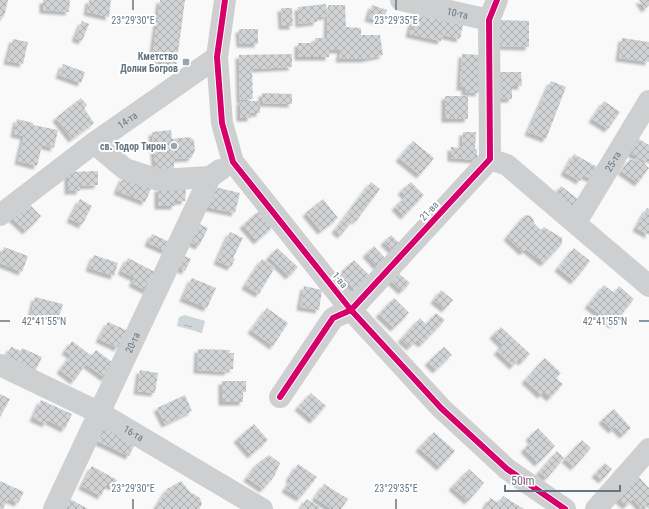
<svg xmlns="http://www.w3.org/2000/svg" width="649" height="509" font-family="'Roboto Condensed',sans-serif">
<style>
.water{fill:url(#water-ripples)}
.building{fill:url(#building-cross-hatch);filter:url(#shadow)}
.lines{fill:none;stroke-linecap:round;stroke-linejoin:round}
.minor{stroke:#cecfd0;stroke-width:22}
.cycleway-casing{stroke:#fff;stroke-width:8}
.cycleway{stroke:#d6006c;stroke-width:6}
.ticks{fill:none;stroke:#657683;stroke-width:1.5}
.poi-dot{fill:#99a4ac;stroke:#fff;stroke-width:1.5}
.labels{text-anchor:middle;dominant-baseline:central;stroke-width:4;stroke-linejoin:round;paint-order:stroke}
.street-label{font-size:10px;fill:#657683;stroke:#fff}
.poi-label{font-size:10px;font-weight:bold;fill:#657683;stroke:#fff;text-anchor:end}
.ticks-label{font-size:10px;text-anchor:middle;fill:#657683;stroke:#fff;stroke-width:4;stroke-linejoin:round;paint-order:stroke}
</style>
<defs>
<pattern id="water-ripples" width="26" height="14" patternUnits="userSpaceOnUse"><rect width="26" height="14" fill="#ced6d9"/><path d="M2 4q2-2 4 0t4 0M15 11q2-2 4 0t4 0" fill="none" stroke="#abb2b5"/></pattern>
<pattern id="building-cross-hatch" width="8" height="8" patternUnits="userSpaceOnUse"><rect width="8" height="8" fill="#d0d2d3"/><path d="M0 0l8 8M0 8l8-8" fill="none" stroke="#acafb1"/></pattern>
<filter id="shadow"><feDropShadow dx="-3.5" dy="3.5" stdDeviation="1" flood-color="#0004"/></filter>
</defs>
<rect width="100%" height="100%" fill="#f9f9f9"/>
<!-- water -->
<polygon class="water" points="185,315 205,321 202,333 177,326 179,317"/>
<!-- building -->
<g class="building">
<polygon points="0,0 8,0 4,17 0,16"/>
<polygon points="43,0 70,0 69,12 43,10"/>
<polygon points="89,0 111,0 109,17 87,12"/>
<polygon points="160,0 185,0 176,68 151,65"/>
<polygon points="639,0 649,0 649,6 645,9"/>
<polygon points="326,4 327,16 317,17 317,22 299,24 298,7"/>
<polygon points="328,5 345,5 346,27 361,28 361,35 380,35 383,55 364,59 339,59 341,50 329,50 329,57 298,57 298,43 315,43 315,38 327,38"/>
<polygon points="372,5 387,10 383,22 368,18"/>
<polygon points="281,8 292,8 293,26 282,26"/>
<polygon points="414,14 463,25 460,39 443,35 441,41 409,34"/>
<polygon points="499,20 529,21 529,47 499,46"/>
<polygon points="82,21 89,24 82,41 75,38"/>
<polygon points="239,29 258,29 258,44 240,44"/>
<polygon points="622,38 649,42 649,62 619,58"/>
<polygon points="13,39 28,42 23,64 7,61"/>
<polygon points="292,54 292,67 252,69 253,99 240,100 239,55"/>
<polygon points="462,54 482,55 479,93 465,92 465,87 460,87"/>
<polygon points="63,64 85,72 81,83 59,75"/>
<polygon points="497,72 521,72 522,86 512,86 512,99 497,99"/>
<polygon points="551,81 566,87 546,139 528,132"/>
<polygon points="262,93 292,94 292,104 262,103"/>
<rect x="445" y="96" width="23" height="23"/>
<polygon points="81,98 87,105 84,108 94,123 72,139 56,118"/>
<polygon points="240,101 260,101 260,113 251,113 251,118 240,118"/>
<polygon points="604,101 620,112 608,129 592,119"/>
<polygon points="17,119 33,123 33,125 58,130 54,148 42,145 37,166 18,161 24,136 14,134"/>
<polygon points="171,130 172,139 189,137 194,140 195,151 191,158 174,159 174,168 156,170 152,132"/>
<polygon points="463,132 476,132 475,149 477,149 477,160 451,158 451,147 462,148"/>
<polygon points="634,136 649,145 649,164 626,150"/>
<polygon points="413,141 434,158 420,175 399,158"/>
<polygon points="574,154 599,168 592,179 583,175 580,181 564,172"/>
<polygon points="636,158 649,168 638,183 621,171 630,159 634,161"/>
<polygon points="98,171 98,185 80,186 80,191 68,191 68,172"/>
<polygon points="123,177 151,189 145,202 117,191"/>
<polygon points="371,182 380,189 356,221 354,219 341,235 335,230"/>
<polygon points="411,182 424,195 404,216 395,207 406,196 401,191"/>
<polygon points="211,186 240,193 235,213 206,207"/>
<polygon points="561,186 578,199 569,210 553,196"/>
<polygon points="158,188 186,189 185,201 175,201 175,206 158,206"/>
<polygon points="80,199 92,206 82,225 70,219"/>
<polygon points="323,199 338,218 321,231 306,213"/>
<polygon points="26,201 41,216 26,231 11,217"/>
<polygon points="647,208 649,209 649,235 636,228"/>
<polygon points="260,210 274,226 257,241 243,225"/>
<polygon points="525,215 531,216 534,221 534,223 541,230 544,227 562,238 562,244 544,263 526,249 523,252 507,237"/>
<polygon points="195,222 208,228 199,246 186,240"/>
<polygon points="230,232 243,238 233,258 235,259 231,267 217,261"/>
<polygon points="152,234 170,242 166,251 148,243"/>
<polygon points="391,235 400,244 393,251 384,242"/>
<polygon points="374,246 386,259 378,267 366,254"/>
<polygon points="4,247 28,256 22,272 0,263 0,257"/>
<polygon points="277,248 298,267 289,276 269,257"/>
<polygon points="574,248 590,261 574,281 558,268"/>
<polygon points="181,254 191,259 185,271 175,266"/>
<polygon points="94,255 118,263 114,276 89,268"/>
<polygon points="128,258 157,273 147,291 132,283 135,278 121,271"/>
<polygon points="262,259 275,267 259,294 245,286"/>
<polygon points="354,260 370,276 355,290 340,273"/>
<polygon points="397,272 410,283 402,291 390,280"/>
<polygon points="192,278 216,288 207,308 183,298"/>
<polygon points="604,285 614,293 619,286 634,299 613,325 588,305"/>
<polygon points="304,286 322,290 319,310 300,307"/>
<polygon points="441,290 453,300 445,309 434,300"/>
<polygon points="35,297 63,304 59,317 46,314 45,319 31,315"/>
<polygon points="394,298 409,313 394,328 379,314"/>
<polygon points="267,308 288,323 273,346 251,330"/>
<polygon points="436,313 445,320 422,344 417,340 410,347 401,339 420,318 426,324"/>
<polygon points="108,322 126,330 118,348 99,339"/>
<polygon points="501,327 530,354 522,362 519,359 513,366 497,351 503,345 493,335"/>
<polygon points="72,341 92,356 96,350 115,364 105,378 86,364 74,381 60,370 71,355 65,351"/>
<polygon points="11,347 21,351 22,348 42,357 34,374 4,361"/>
<polygon points="444,347 452,355 436,370 428,362"/>
<polygon points="198,349 230,350 229,353 234,353 233,369 228,369 228,372 197,370"/>
<polygon points="545,358 561,373 556,378 563,384 550,398 544,392 541,395 525,380"/>
<polygon points="140,370 158,373 155,393 137,391"/>
<polygon points="222,381 246,381 246,392 243,392 243,402 222,402"/>
<polygon points="311,393 326,406 313,420 298,407"/>
<polygon points="0,394 10,399 0,417"/>
<polygon points="185,395 192,411 165,424 157,408"/>
<polygon points="41,400 72,414 65,429 47,420 46,424 33,418"/>
<polygon points="614,409 631,428 623,435 615,427 612,430 602,420"/>
<polygon points="254,424 268,440 251,455 237,439"/>
<polygon points="102,426 136,442 129,456 95,440"/>
<polygon points="538,428 555,446 538,463 524,449 532,441 529,437"/>
<polygon points="434,432 455,451 440,467 419,448"/>
<polygon points="582,440 591,448 574,467 565,459"/>
<polygon points="557,451 564,458 547,478 539,472"/>
<polygon points="269,455 280,463 274,477 263,489 247,478 257,464"/>
<polygon points="605,463 612,469 602,480 595,474"/>
<polygon points="298,464 317,477 300,498 285,489 291,480 289,478"/>
<polygon points="92,466 117,480 113,487 107,484 101,496 82,486"/>
<polygon points="469,469 484,483 468,501 452,487"/>
<polygon points="636,474 649,488 649,509 644,505 641,508 633,499 626,506 616,497"/>
<polygon points="0,481 24,492 18,503 8,499 3,509 0,509"/>
<polygon points="181,481 190,492 200,498 202,504 199,509 155,509 167,489"/>
<polygon points="324,484 348,499 341,509 332,509 315,498"/>
<polygon points="503,496 524,509 484,509 490,498 499,503"/>
<polygon points="70,499 88,509 65,509"/>
<polygon points="306,499 320,507 319,509 301,509"/>
</g>
<g class="lines">
<!-- minor -->
<g class="minor">
<polyline points="225,0 217,57 222,123 233,162 351,310 441,408 507,469 565,509"/>
<path id="s1" d="M401 0 489 20"/>
<polyline points="94,143 125,169 159,180 210,177 220,170"/>
<polyline points="490,159 507,165 649,286"/>
<path id="s2" d="M0 215 94 143 217 57"/>
<path id="s3" d="M576 222 649 101"/>
<path id="s4" d="M0 365 100 413 262 509"/>
<polyline points="280,397 333,318 351,310 490,159 489,20 497,0"/>
<path id="s5" d="M54 509 210 177"/>
<polyline points="596,509 649,449"/>
</g>
<!-- cycleway casing -->
<g class="cycleway-casing">
<g id="cycleway">
<polyline points="225,0 217,57 222,123 233,162 351,310 441,408 507,469 565,509"/>
<polyline points="280,397 333,318 351,310 490,159 489,20 497,0"/>
</g>
</g>
<!-- cycleway -->
<use href="#cycleway" class="cycleway"/>
</g>
<!-- ticks -->
<path class="ticks" d="M133 0V10M396 0V10M0 321H10M639 321H649M133 499V509M396 499V509"/>
<!-- markers -->
<g class="poi-dot">
<rect x="182" y="58" width="8" height="8" rx="2"/>
<circle cx="174" cy="146" r="4"/>
</g>
<g class="labels">
<!-- street labels -->
<g class="street-label">
<text stroke="none"><textPath href="#s1" startOffset="58">10-та</textPath></text>
<text stroke="none"><textPath href="#s2" startOffset="159">14-та</textPath></text>
<text stroke="none"><textPath href="#s3" startOffset="71">25-та</textPath></text>
<text transform="translate(429 211) rotate(-47)">21-ва</text>
<text transform="translate(340 280) rotate(51)">1-ва</text>
<text stroke="none"><textPath href="#s5" startOffset="184">20-та</textPath></text>
<text stroke="none"><textPath href="#s4" startOffset="150">16-та</textPath></text>
</g>
<!-- poi labels -->
<g class="poi-label">
<text x="178" y="56">Кметство<tspan x="178" dy="12">Долни Богров</tspan></text>
<text x="166" y="146">св. Тодор Тирон</text>
</g>
</g>
<g class="ticks-label">
<text x="133" y="24">23°29'30"E</text>
<text x="396" y="24">23°29'35"E</text>
<text x="44" y="325">42°41'55"N</text>
<text x="605" y="325">42°41'55"N</text>
<text x="133" y="492">23°29'30"E</text>
<text x="396" y="492">23°29'35"E</text>
</g>
<!-- scale -->
<path d="M505 485v6h115v-6" fill="none" stroke="#657683" stroke-width="2"/>
<text x="511" y="485" font-size="12" fill="#657683" stroke="#ffffff" stroke-width="3" paint-order="stroke">50 m</text>
</svg>
